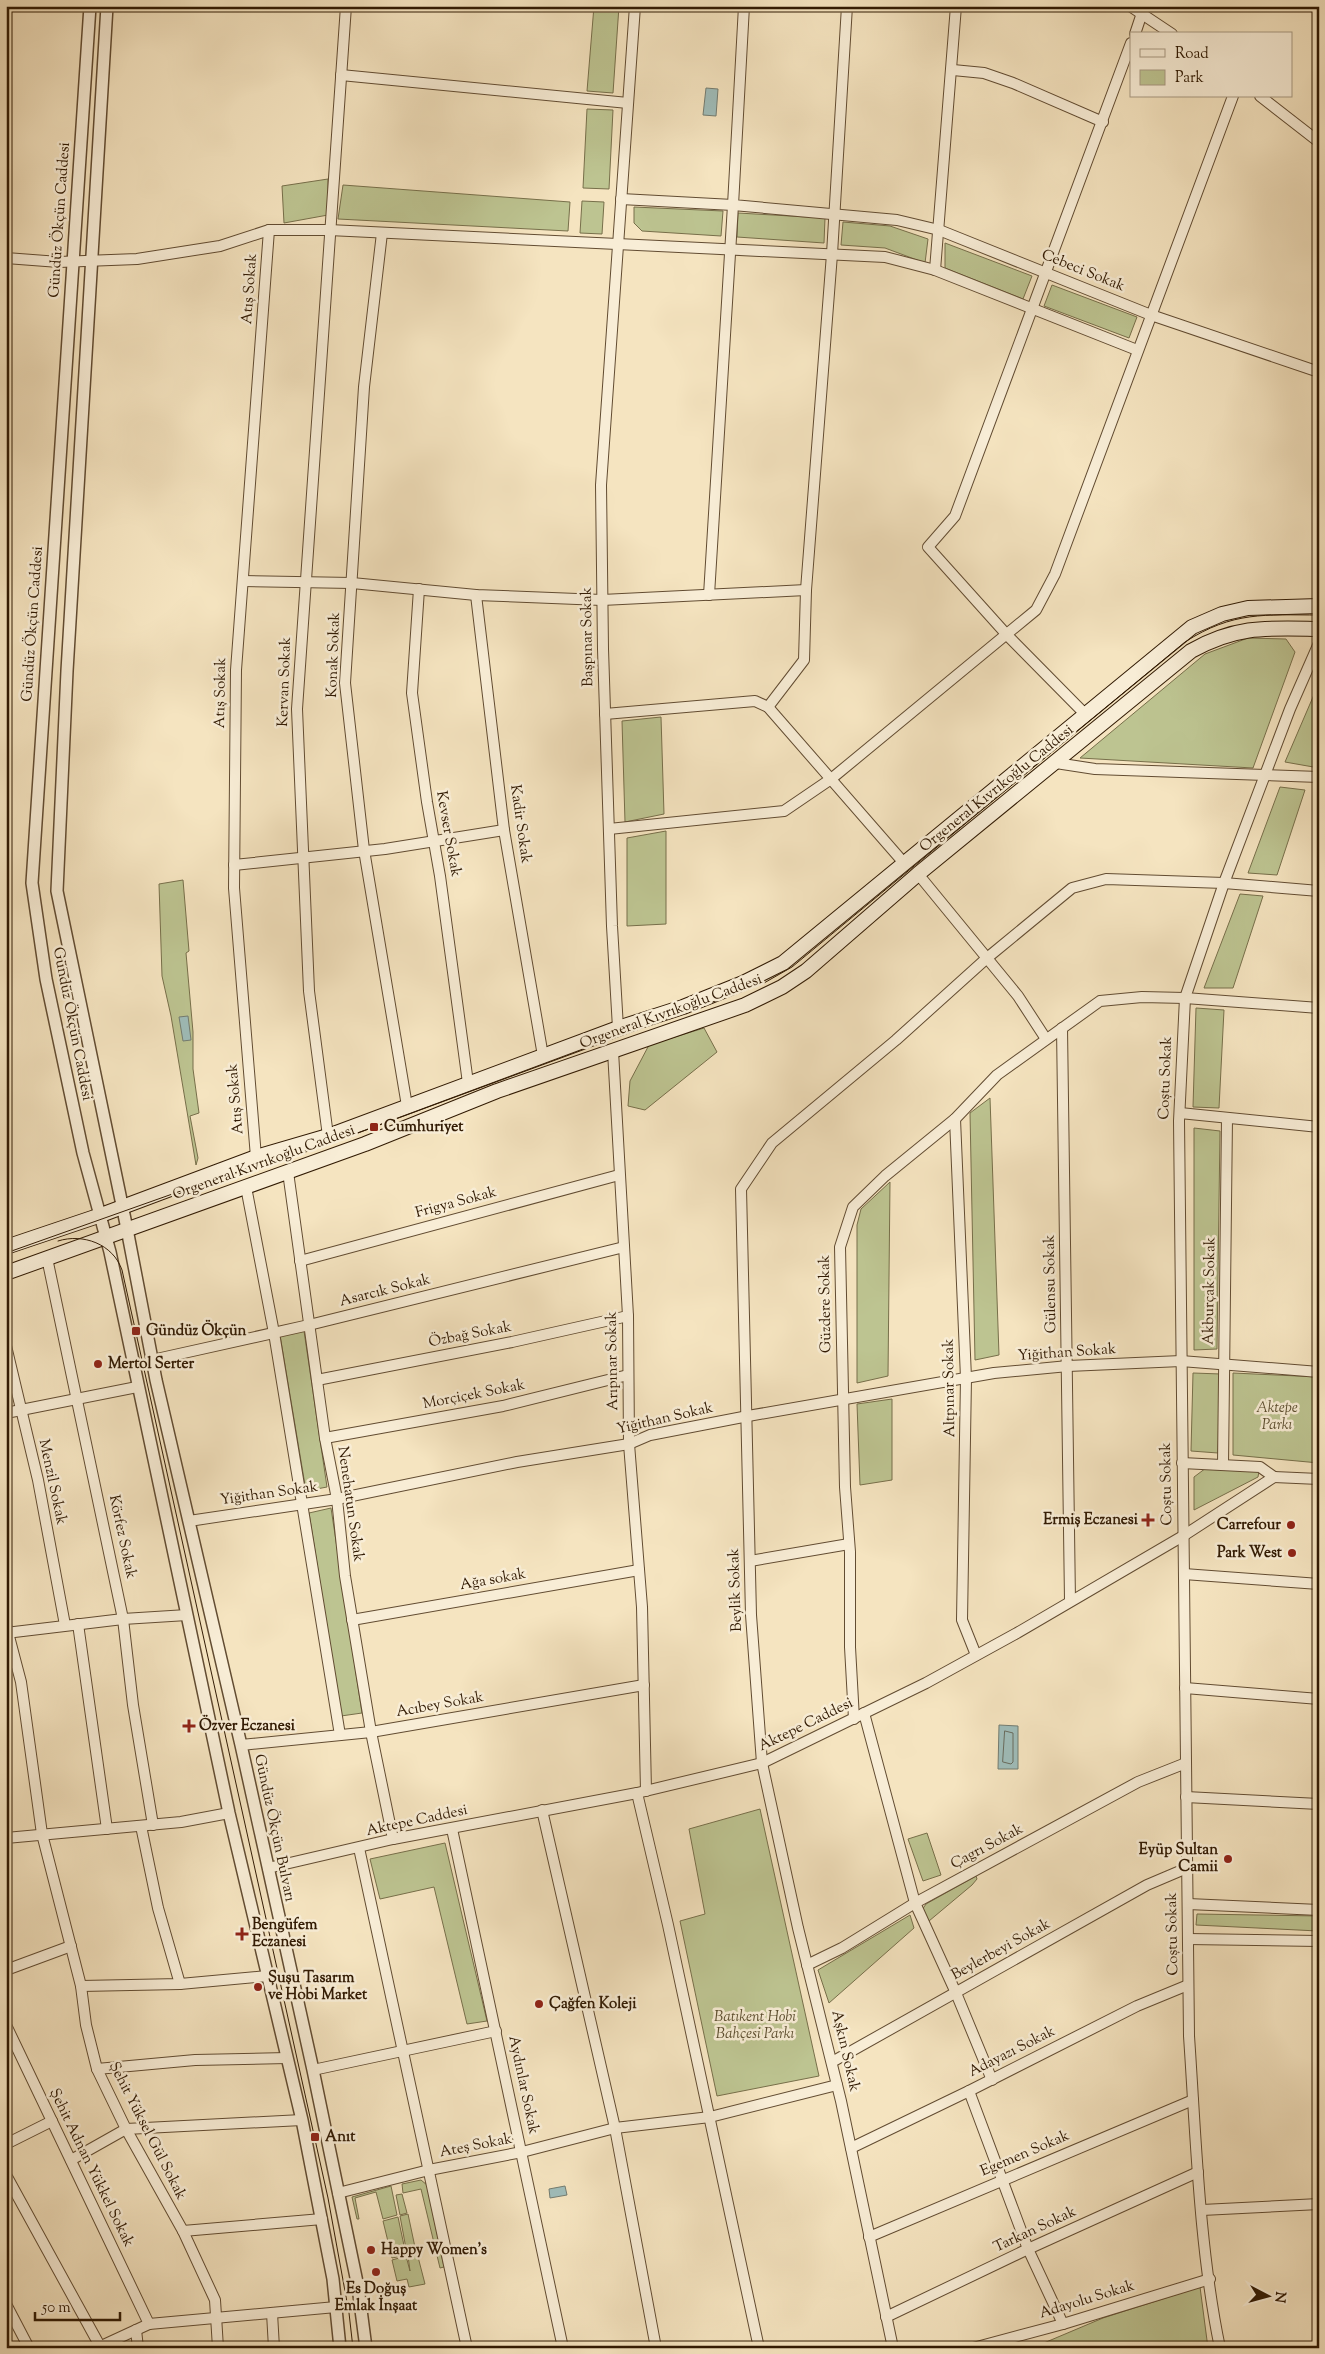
<svg xmlns="http://www.w3.org/2000/svg" width="1325" height="2354" font-family="'Sorts Mill Goudy',serif">
<style>
.green{fill:#bdc491;stroke:#776f4a}
.water{fill:#9fbdba;stroke:#737c71}
.lines{fill:none;stroke-linecap:round;stroke-linejoin:round}
.shore{stroke:#686c5e;stroke-width:1}
.minor-casing{stroke:#624c32;stroke-width:12}
.tertiary-casing{stroke:#624c32;stroke-width:14}
.secondary-casing{stroke:#311a03;stroke-width:16}
.minor{stroke:#f8edd6;stroke-width:10}
.tertiary{stroke:#f8edd6;stroke-width:11}
.secondary{stroke:#f8edd6;stroke-width:14}
.tram{stroke:#311a03;stroke-width:1}
.poi-dot{fill:#8f2418;stroke:#f8edd6;stroke-width:2}
.labels{text-anchor:middle;dominant-baseline:central;stroke-width:5;stroke-linejoin:round;paint-order:stroke}
.street-label{font-size:15px;fill:#311a03;stroke:#f8edd6}
.poi-label{font-size:15px;font-weight:bold;fill:#311a03;stroke:#f8edd6;text-anchor:start}
.park-label{font-size:15px;font-style:italic;fill:#5b4d2e;stroke:#f8edd6}
</style>
<rect width="100%" height="100%" fill="#f5e4c0"/>
<filter id="stains"><feTurbulence type="fractalNoise" baseFrequency=".004" numOctaves="4"/><feColorMatrix values="0 0 0 0 .2 0 0 0 0 .09 0 0 0 0 .02 0 0 0 .5 -.17"/></filter>
<radialGradient id="worn" r=".72"><stop offset=".6" stop-color="#630" stop-opacity="0"/><stop offset="1" stop-color="#630" stop-opacity=".3"/></radialGradient>
<!-- green -->
<g class="green">
<polygon points="594,6 619,6 613,93 587,91"/>
<polygon points="587,109 613,110 609,189 583,188"/>
<polygon points="328,179 328,215 284,223 282,186"/>
<polygon points="343,185 570,202 568,231 338,219"/>
<polygon points="582,201 604,202 602,234 580,233"/>
<polygon points="634,207 723,211 721,236 642,231 634,223"/>
<polygon points="738,213 825,218 824,243 737,237"/>
<polygon points="843,222 890,226 928,239 925,263 885,248 841,245"/>
<polygon points="945,243 1032,276 1023,299 945,268"/>
<polygon points="1052,285 1137,317 1129,338 1044,306"/>
<polygon points="1248,638 1286,639 1295,652 1253,768 1080,758 1205,654"/>
<polygon points="1319,683 1319,768 1285,762"/>
<polygon points="661,717 664,814 625,822 622,721"/>
<polygon points="1280,787 1305,790 1277,875 1248,873"/>
<polygon points="666,831 666,924 627,926 627,838"/>
<polygon points="183,880 189,951 186,953 193,1032 193,1069 199,1113 190,1116 198,1158 196,1165 171,1016 162,976 159,884"/>
<polygon points="1240,894 1263,896 1233,988 1204,988"/>
<polygon points="1196,1008 1224,1010 1219,1108 1193,1107"/>
<polygon points="704,1028 717,1052 645,1110 628,1106 630,1081 649,1045"/>
<polygon points="990,1098 999,1355 975,1360 970,1113"/>
<polygon points="1194,1128 1220,1131 1217,1349 1194,1350"/>
<polygon points="890,1182 888,1376 857,1383 857,1225 861,1209"/>
<polygon points="304,1331 327,1487 306,1491 280,1335"/>
<polygon points="1193,1373 1221,1374 1218,1453 1191,1451"/>
<polygon points="1233,1373 1319,1377 1319,1463 1233,1455"/>
<polygon points="892,1399 892,1480 860,1485 857,1404"/>
<polygon points="1206,1468 1259,1471 1258,1477 1194,1510 1194,1477"/>
<polygon points="331,1508 362,1713 341,1716 309,1513"/>
<polygon points="760,1809 819,2076 717,2096 680,1921 705,1914 689,1829"/>
<polygon points="927,1833 941,1875 923,1881 908,1839"/>
<polygon points="445,1843 487,2021 467,2024 434,1887 380,1899 370,1859"/>
<polygon points="976,1876 977,1879 972,1885 929,1921 922,1910 926,1904"/>
<polygon points="1197,1914 1319,1916 1318,1931 1196,1925"/>
<polygon points="910,1915 914,1928 829,2003 818,1970"/>
<polygon points="421,2180 427,2185 444,2267 440,2268 421,2189 403,2193 402,2184"/>
<polygon points="391,2186 397,2215 383,2219 376,2192 355,2198 359,2219 357,2219 352,2197"/>
<polygon points="402,2194 407,2213 400,2215 396,2195"/>
<polygon points="408,2214 416,2252 407,2254 400,2216"/>
<polygon points="398,2217 406,2255 392,2258 383,2221"/>
<polygon points="417,2253 425,2284 409,2287 407,2279 397,2281 392,2260 406,2256 410,2271 408,2256"/>
<polygon points="1200,2287 1208,2348 1032,2348 1103,2318"/>
</g>
<!-- water -->
<g class="water">
<polygon points="706,88 718,89 716,116 703,115"/>
<polygon points="188,1016 191,1040 183,1041 179,1017"/>
<polygon points="999,1725 1018,1726 1018,1769 998,1769"/>
<polygon points="565,2186 567,2195 550,2198 549,2189"/>
</g>
<g class="lines">
<!-- shore -->
<polygon class="shore" points="1005,1731 1013,1733 1013,1762 1011,1764 1003,1762"/>
<!-- minor casing -->
<g class="minor-casing">
<g id="minor">
<polyline points="744,6 733,205 897,220 939,230 1151,315 1319,372"/>
<polyline points="1130,6 1172,34"/>
<polyline points="1135,34 1142,13"/>
<polyline points="953,70 984,73 1013,83 1103,122"/>
<polyline points="341,75 628,103"/>
<polyline points="1260,96 1319,142"/>
<polyline points="621,199 733,205 709,595"/>
<polyline points="382,233 364,387 345,683 364,850 407,1106"/>
<polyline points="6,258 59,262 137,259 220,246 269,230 329,230 885,257 935,270 1137,350"/>
<polyline points="935,270 956,6"/>
<polyline points="243,581 352,583 476,595 602,600 806,590"/>
<polyline points="419,589 412,693 427,802 440,876 468,1083"/>
<polyline points="476,595 504,830 543,1056"/>
<polyline points="768,707 804,660 806,590 832,254 847,6"/>
<polyline points="605,714 755,701 768,707 904,863"/>
<polyline points="1086,715 1007,635 928,547 955,516 1131,43"/>
<polyline points="1056,763 1095,769 1319,777"/>
<polyline points="609,829 784,811 831,779 1036,610 1055,574 1233,96"/>
<polyline points="234,865 385,849 504,830"/>
<polyline points="918,874 1018,996 1046,1039"/>
<polyline points="618,1028 612,926 603,649 601,485 635,6"/>
<polyline points="1062,1028 1070,1601"/>
<polyline points="613,1051 628,1316 629,1444 642,1607 646,1791"/>
<polyline points="1180,1113 1319,1127"/>
<polyline points="955,1119 966,1378 962,1620 976,1655"/>
<polyline points="328,1136 309,991 297,709 346,6"/>
<polyline points="256,1157 234,888 236,670 269,230"/>
<polyline points="288,1172 325,1438 337,1499 345,1576 371,1732 393,1839"/>
<polyline points="246,1187 274,1333 340,1735"/>
<polyline points="47,1258 123,1619 133,1705 153,1825"/>
<polyline points="300,1261 619,1175"/>
<polyline points="6,1346 38,1480 65,1625"/>
<polyline points="152,1360 309,1325 624,1247"/>
<polyline points="317,1380 512,1342 628,1316"/>
<polyline points="6,1413 137,1387"/>
<polyline points="325,1438 503,1406 628,1375"/>
<polyline points="1182,1463 1260,1467 1274,1477"/>
<polyline points="1223,1465 1227,1118"/>
<polyline points="1274,1477 1319,1479"/>
<polyline points="189,1521 337,1499 517,1462 629,1444 650,1435 748,1416 994,1373 1068,1366 1181,1361 1319,1372"/>
<polyline points="750,1561 849,1544"/>
<polyline points="1184,1574 1319,1584"/>
<polyline points="352,1620 639,1570"/>
<polyline points="78,1624 107,1829"/>
<polyline points="6,1625 21,1682 42,1834 81,1986 86,2025 97,2069 126,2129 183,2231 215,2300 218,2348"/>
<polyline points="6,1633 123,1619 187,1615"/>
<polyline points="1185,1688 1319,1699"/>
<polyline points="864,1713 915,1903 956,1993 992,2080"/>
<polyline points="854,1719 850,1647 850,1552 845,1487 840,1247 853,1207 885,1176 955,1119 997,1075 1100,1001 1142,997 1185,998 1319,1008"/>
<polyline points="241,1745 371,1732 644,1685"/>
<polyline points="637,1793 668,1925 759,2348"/>
<polyline points="1186,1797 1319,1804"/>
<polyline points="542,1810 615,2128 656,2348"/>
<polyline points="141,1826 158,1908 180,1984"/>
<polyline points="452,1829 563,2348"/>
<polyline points="6,1838 181,1822 229,1813"/>
<polyline points="359,1848 467,2348"/>
<polyline points="268,1868 393,1839 637,1793 762,1763 926,1683 1017,1633 1183,1536 1274,1477"/>
<polyline points="1188,1904 1319,1910"/>
<polyline points="1188,1939 1319,1941"/>
<polyline points="807,1965 842,1948 915,1903 1138,1782 1186,1763"/>
<polyline points="6,1970 71,1946"/>
<polyline points="81,1986 180,1984 267,1976"/>
<polyline points="6,2025 149,2324"/>
<polyline points="832,2062 1147,1885 1187,1868"/>
<polyline points="97,2069 195,2060 287,2058"/>
<polyline points="313,2070 496,2031"/>
<polyline points="969,2091 1028,2249 1063,2324"/>
<polyline points="6,2144 52,2121"/>
<polyline points="851,2148 969,2091 1137,2006 1188,1985"/>
<polyline points="71,2160 126,2129 302,2120"/>
<polyline points="6,2175 101,2348"/>
<polyline points="338,2193 429,2170 522,2152 615,2128 710,2117 837,2085"/>
<polyline points="1202,2210 1319,2204"/>
<polyline points="183,2231 322,2219"/>
<polyline points="869,2237 1193,2100"/>
<polyline points="6,2304 29,2348"/>
<polyline points="272,2313 274,2348"/>
<polyline points="886,2317 1028,2249 1198,2172"/>
<polyline points="136,2330 138,2348"/>
<polyline points="97,2348 149,2324 336,2307"/>
<polyline points="893,2348 841,2101 798,1928 762,1763 751,1615 741,1189 772,1143 896,1040 987,958 1072,888 1106,879 1224,883 1319,891"/>
<polyline points="973,2348 1063,2324 1210,2279"/>
<path d="M1220 2348C1199 2247 1196 2138 1189 2036L1179 1121 1185 998 1224 883 1290 709 1319 643"/>
</g>
</g>
<!-- tertiary casing -->
<g class="tertiary-casing">
<g id="tertiary">
<polyline points="90,6 32,883 46,979 83,1153 110,1252 229,1813 302,2120 333,2279 340,2348"/>
<polyline points="107,6 67,671 57,891 127,1229 156,1380 241,1745 313,2070 358,2287 366,2348"/>
</g>
</g>
<!-- secondary casing -->
<g class="secondary-casing">
<g id="secondary">
<polyline points="6,1247 101,1215 256,1157 328,1136 618,1028 683,1007 743,983 783,963 1192,627 1222,614 1248,608 1319,606"/>
<path d="M6 1273 365 1144 497 1091 745 1005 782 987 806 971 918 874 1191 651C1237 625 1268 628 1319 629"/>
</g>
</g>
<!-- minor -->
<use href="#minor" class="minor"/>
<!-- tertiary -->
<use href="#tertiary" class="tertiary"/>
<!-- secondary -->
<use href="#secondary" class="secondary"/>
<!-- tram -->
<g class="tram">
<path d="M58 1241C83 1233 113 1244 122 1270L328 2198 349 2313 353 2348"/>
<path d="M6 1253 209 1181 312 1150 374 1127 764 983 792 967 1185 642C1233 611 1265 615 1319 615"/>
</g>
</g>
<!-- markers -->
<g class="poi-dot">
<rect x="369" y="1122" width="10" height="10" rx="2.5"/>
<rect x="131" y="1326" width="10" height="10" rx="2.5"/>
<circle cx="98" cy="1364" r="5"/>
<path d="M1145.5 1512.5h5v5h5v5h-5v5h-5v-5h-5v-5h5z"/>
<circle cx="1291" cy="1525" r="5"/>
<circle cx="1292" cy="1553" r="5"/>
<path d="M186.5 1718.5h5v5h5v5h-5v5h-5v-5h-5v-5h5z"/>
<circle cx="1228" cy="1859" r="5"/>
<path d="M239.5 1926.5h5v5h5v5h-5v5h-5v-5h-5v-5h5z"/>
<circle cx="258" cy="1987" r="5"/>
<circle cx="539" cy="2004" r="5"/>
<rect x="310" y="2132" width="10" height="10" rx="2.5"/>
<circle cx="371" cy="2250" r="5"/>
<circle cx="376" cy="2272" r="5"/>
</g>
<g class="labels">
<!-- street labels -->
<g class="street-label">
<text transform="translate(60 220) rotate(-86)">Gündüz Ökçün Caddesi</text>
<text transform="translate(1083 271) rotate(22)">Cebeci Sokak</text>
<text transform="translate(250 289) rotate(-86)">Atış Sokak</text>
<text transform="translate(33 624) rotate(-86)">Gündüz Ökçün Caddesi</text>
<text transform="translate(588 637) rotate(-91)">Başpınar Sokak</text>
<text transform="translate(334 655) rotate(-88)">Konak Sokak</text>
<text transform="translate(285 682) rotate(-88)">Kervan Sokak</text>
<text transform="translate(221 693) rotate(-89)">Atış Sokak</text>
<text transform="translate(997 789) rotate(-39)">Orgeneral Kıvrıkoğlu Caddesi</text>
<text transform="translate(520 824) rotate(82)">Kadir Sokak</text>
<text transform="translate(448 834) rotate(80)">Kevser Sokak</text>
<text transform="translate(671 1012) rotate(-20)">Orgeneral Kıvrıkoğlu Caddesi</text>
<text transform="translate(72 1024) rotate(79)">Gündüz Ökçün Caddesi</text>
<text transform="translate(1166 1078) rotate(-88)">Coştu Sokak</text>
<text transform="translate(236 1099) rotate(-95)">Atış Sokak</text>
<text transform="translate(264 1163) rotate(-20)">Orgeneral Kıvrıkoğlu Caddesi</text>
<text transform="translate(456 1203) rotate(-15)">Frigya Sokak</text>
<text transform="translate(1051 1284) rotate(-91)">Gülensu Sokak</text>
<text transform="translate(385 1291) rotate(-14)">Asarcık Sokak</text>
<text transform="translate(1210 1291) rotate(-89)">Akburçak Sokak</text>
<text transform="translate(826 1304) rotate(-91)">Güzdere Sokak</text>
<text transform="translate(470 1335) rotate(-11)">Özbağ Sokak</text>
<text transform="translate(1067 1353) rotate(-4)">Yiğithan Sokak</text>
<text transform="translate(613 1361) rotate(-91)">Arıpınar Sokak</text>
<text transform="translate(950 1388) rotate(-91)">Altpınar Sokak</text>
<text transform="translate(474 1395) rotate(-11)">Morçiçek Sokak</text>
<text transform="translate(665 1419) rotate(-13)">Yiğithan Sokak</text>
<text transform="translate(52 1482) rotate(78)">Menzil Sokak</text>
<text transform="translate(1167 1484) rotate(-91)">Coştu Sokak</text>
<text transform="translate(269 1494) rotate(-8)">Yiğithan Sokak</text>
<text transform="translate(350 1504) rotate(82)">Nenehatun Sokak</text>
<text transform="translate(122 1537) rotate(78)">Körfez Sokak</text>
<text transform="translate(493 1580) rotate(-10)">Ağa sokak</text>
<text transform="translate(736 1590) rotate(-92)">Beylik Sokak</text>
<text transform="translate(440 1705) rotate(-10)">Acıbey Sokak</text>
<text transform="translate(806 1725) rotate(-26)">Aktepe Caddesi</text>
<text transform="translate(417 1821) rotate(-12)">Aktepe Caddesi</text>
<text transform="translate(274 1828) rotate(78)">Gündüz Ökçün Bulvarı</text>
<text transform="translate(987 1847) rotate(-28)">Çagrı Sokak</text>
<text transform="translate(1173 1934) rotate(-91)">Coştu Sokak</text>
<text transform="translate(1001 1950) rotate(-29)">Beylerbeyi Sokak</text>
<text transform="translate(845 2051) rotate(77)">Aşkın Sokak</text>
<text transform="translate(1012 2052) rotate(-27)">Adayazı Sokak</text>
<text transform="translate(523 2085) rotate(78)">Aydınlar Sokak</text>
<text transform="translate(147 2131) rotate(63)">Şehit Yüksel Gül Sokak</text>
<text transform="translate(476 2146) rotate(-11)">Ateş Sokak</text>
<text transform="translate(1025 2154) rotate(-23)">Egemen Sokak</text>
<text transform="translate(91 2168) rotate(64)">Şehit Adnan Yükkel Sokak</text>
<text transform="translate(1035 2230) rotate(-25)">Tarkan Sokak</text>
<text transform="translate(1087 2300) rotate(-17)">Adayolu Sokak</text>
</g>
<!-- poi labels -->
<g class="poi-label">
<text x="384" y="1127">Cumhuriyet</text>
<text x="146" y="1331">Gündüz Ökçün</text>
<text x="108" y="1364">Mertol Serter</text>
<text x="1138" y="1520" text-anchor="end">Ermiş Eczanesi</text>
<text x="1281" y="1525" text-anchor="end">Carrefour</text>
<text x="1282" y="1553" text-anchor="end">Park West</text>
<text x="199" y="1726">Özver Eczanesi</text>
<text x="1218" y="1850" text-anchor="end">Eyüp Sultan<tspan x="1218" dy="17">Camii</tspan></text>
<text x="252" y="1925">Bengüfem<tspan x="252" dy="17">Eczanesi</tspan></text>
<text x="268" y="1978">Şuşu Tasarım<tspan x="268" dy="17">ve Hobi Market</tspan></text>
<text x="549" y="2004">Çağfen Koleji</text>
<text x="325" y="2137">Anıt</text>
<text x="381" y="2250">Happy Women's</text>
<text x="376" y="2289" text-anchor="middle">Es Doğuş<tspan x="376" dy="17">Emlak İnşaat</tspan></text>
</g>
<!-- park labels -->
<g class="park-label">
<text x="1277" y="1408">Aktepe<tspan x="1277" dy="17">Parkı</tspan></text>
<text x="755" y="2017">Batıkent Hobi<tspan x="755" dy="17">Bahçesi Parkı</tspan></text>
</g>
</g>
<!-- margin -->
<rect width="1325" height="2354" fill="none" stroke="#f5e4c0" stroke-width="25"/>
<rect x="8" y="8" width="1310" height="2339" fill="none" stroke="#311a03" stroke-width="2.5"/>
<rect x="12" y="12" width="1300" height="2329" fill="none" stroke="#311a03"/>
<!-- legend -->
<rect x="1130" y="32" width="162" height="65" fill="#f8edd6" stroke="#a89982"/>
<rect x="1140" y="49" width="25" height="8" fill="#f8edd6" stroke="#a89982"/>
<text x="1175" y="58" font-size="15" fill="#311a03">Road</text>
<rect x="1140" y="70" width="25" height="15" fill="#bdc491" stroke="#a89982"/>
<text x="1175" y="82" font-size="15" fill="#311a03">Park</text>
<!-- north arrow -->
<g transform="translate(1268 2296) rotate(96)" stroke="#f8edd6" stroke-width="4" paint-order="stroke">
<path d="M0-4L9 19L0 12L-9 19Z" fill="#311a03"/>
<text y="-8" font-size="14" font-weight="bold" text-anchor="middle" fill="#311a03">N</text>
</g>
<!-- scale -->
<path d="M35 2312v8h85v-8" fill="none" stroke="#311a03" stroke-width="2.5"/>
<text x="42" y="2312" font-size="15" fill="#311a03" stroke="#f8edd6" stroke-width="4" paint-order="stroke">50 m</text>
<rect width="100%" height="100%" filter="url(#stains)"/>
<rect width="100%" height="100%" fill="url(#worn)"/>
</svg>
